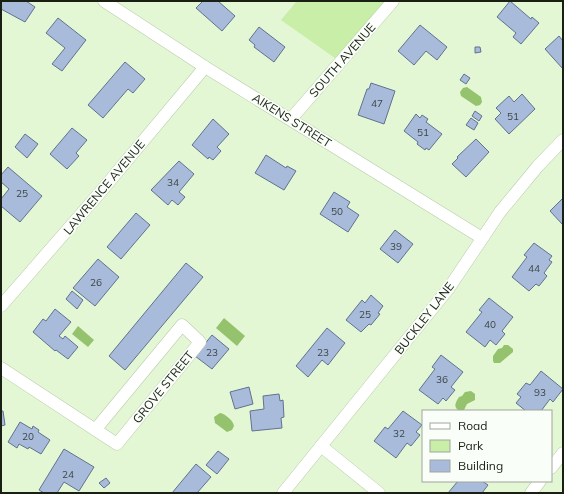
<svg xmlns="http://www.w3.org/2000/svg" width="564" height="494" font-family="Mulish,sans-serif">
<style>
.green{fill:#c8eea8}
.water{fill:#95c26d}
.building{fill:#a8bbda;stroke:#61728f}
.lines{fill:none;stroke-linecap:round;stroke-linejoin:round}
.street-casing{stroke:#bacdac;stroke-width:13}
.street{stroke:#fff;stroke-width:12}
.labels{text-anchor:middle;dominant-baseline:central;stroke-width:3.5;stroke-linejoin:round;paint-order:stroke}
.number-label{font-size:10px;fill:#3d4645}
.street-label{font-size:12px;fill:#191f13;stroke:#fafef8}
</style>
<rect width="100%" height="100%" fill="#e4f7d5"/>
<!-- green -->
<polygon class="green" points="297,1 397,1 342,63 281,20"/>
<!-- water -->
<g class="water">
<polygon points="467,87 481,97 482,102 480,105 476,106 461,96 460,92 463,88"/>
<polygon points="224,318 245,336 237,346 216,328"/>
<polygon points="78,326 94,340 88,347 72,334"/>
<polygon points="504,345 508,345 513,349 513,352 500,363 494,363 493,361 493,356 498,349 502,348"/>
<path d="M471 391 475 394V400L467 404 464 410H458C453 406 456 402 459 397L462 396 465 392Z"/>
<path d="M220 413C225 414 233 420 234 426L232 430 227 432 215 423 214 417Z"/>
</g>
<!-- building -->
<g class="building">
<polygon points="1,1 26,1 35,7 25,22 1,9"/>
<polygon points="203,1 218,1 235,16 222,31 196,8"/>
<polygon points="510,1 531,19 532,17 539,23 521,44 513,37 516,33 497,17"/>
<polygon points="58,18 86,40 62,71 52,64 65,48 46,33"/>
<polygon points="420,25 447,47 437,60 426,51 414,65 398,51"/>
<polygon points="259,27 285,47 274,62 254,47 255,45 249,40"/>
<polygon points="559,36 563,41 563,69 545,49"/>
<polygon points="475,47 480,47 481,52 475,53"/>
<polygon points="125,62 145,79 133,93 128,89 103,118 88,105"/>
<polygon points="464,74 470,78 466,84 460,80"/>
<polygon points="371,83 395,91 384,124 358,115 367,89 369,89"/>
<polygon points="522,94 535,109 509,134 495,119 501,113 496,108 509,96 514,102"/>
<polygon points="475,111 482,116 479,121 472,116"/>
<polygon points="416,114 420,118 422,115 428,119 426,122 442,134 429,150 426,148 425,150 417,144 418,142 404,131"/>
<polygon points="471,118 478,123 474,130 466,125"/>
<polygon points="213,119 229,134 217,147 221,151 213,160 209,157 208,159 192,145"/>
<polygon points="72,128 87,140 76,153 79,156 67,169 50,154"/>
<polygon points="25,134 38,144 27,158 15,147"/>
<polygon points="476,139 489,152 466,177 452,164 458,158 457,157"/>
<polygon points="266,155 286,168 287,166 296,171 284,190 255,173"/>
<polygon points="179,161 194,174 179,192 185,197 178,205 172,200 168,205 151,190"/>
<polygon points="8,167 42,196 20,222 1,206 1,199 9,189 1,182 1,175"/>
<polygon points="334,192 350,202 347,207 359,215 348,232 320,214"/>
<polygon points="563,198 563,225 550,211"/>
<polygon points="136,213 150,225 121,259 107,247"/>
<polygon points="395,230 413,244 398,263 380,249"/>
<polygon points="534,243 552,256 549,260 552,262 544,273 547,276 539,286 536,284 529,291 512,277 527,257 524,255"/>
<polygon points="98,259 119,277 95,306 73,288"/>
<polygon points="186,263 203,277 125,370 109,356"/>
<polygon points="72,291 83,300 77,309 66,299"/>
<polygon points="371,295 383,306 378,313 380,314 371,325 369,324 361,332 346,320 362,300 365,303"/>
<polygon points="489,298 513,317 502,331 505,334 496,345 490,340 485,347 466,332 482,312 479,310"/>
<polygon points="55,309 71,322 59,336 63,339 65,336 78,347 68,359 56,350 55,351 33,332 43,319 46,321"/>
<polygon points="327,328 345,343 328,365 322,360 308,377 296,366"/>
<polygon points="212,335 229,349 212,369 195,356"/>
<polygon points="441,355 463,372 451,387 455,390 446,401 443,398 438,404 419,390 435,369 432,367"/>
<polygon points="541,371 563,389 553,402 550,399 541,411 526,411 516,403 521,397 517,394 526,383 530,385"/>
<polygon points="249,387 253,404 235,409 230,392"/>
<polygon points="279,394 280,401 283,400 284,417 281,418 282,428 252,431 250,411 264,409 263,396"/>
<polygon points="1,411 3,411 5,425 1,426"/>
<polygon points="403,411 422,425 416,432 420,435 411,446 407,443 396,458 374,441 385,427 388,429"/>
<polygon points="20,422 32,429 33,426 39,430 38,432 50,440 41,454 29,447 28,449 19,444 17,448 8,442"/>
<polygon points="64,449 94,467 79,491 64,482 57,493 44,493 39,490"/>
<polygon points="218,451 229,459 217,474 206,465"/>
<polygon points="196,464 211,477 197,493 172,493"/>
<polygon points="106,478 110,483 104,488 99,483"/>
<polygon points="458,481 482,481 488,485 482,493 448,493"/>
</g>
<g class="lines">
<!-- street casing -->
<g class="street-casing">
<g id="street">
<polyline points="104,1 205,67 482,238"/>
<polyline points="291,119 393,1"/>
<polyline points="1,306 103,189 205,67"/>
<polyline points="1,368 117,444 200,342 182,325 95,430"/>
<polyline points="321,446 379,493"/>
<polyline points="551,468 563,453"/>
<polyline points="283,493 449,288 500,212 538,166 563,140"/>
<polyline points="531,493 540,481"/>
</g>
</g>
<!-- street -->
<use href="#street" class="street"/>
</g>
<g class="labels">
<!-- number labels -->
<g class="number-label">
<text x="377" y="103">47</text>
<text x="513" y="116">51</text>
<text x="423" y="132">51</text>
<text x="173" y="182">34</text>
<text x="22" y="193">25</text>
<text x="337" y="211">50</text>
<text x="396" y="246">39</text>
<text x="534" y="268">44</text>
<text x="96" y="282">26</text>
<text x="365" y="314">25</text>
<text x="490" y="324">40</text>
<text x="212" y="352">23</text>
<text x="323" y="352">23</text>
<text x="442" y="379">36</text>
<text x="540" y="392">93</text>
<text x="399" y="433">32</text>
<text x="28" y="436">20</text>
<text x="68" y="474">24</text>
</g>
<!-- street labels -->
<g class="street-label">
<text transform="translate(342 60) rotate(-49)">SOUTH AVENUE</text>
<text transform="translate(292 120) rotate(32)">AIKENS STREET</text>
<text transform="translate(104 187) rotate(-50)">LAWRENCE AVENUE</text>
<text transform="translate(424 318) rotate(-52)">BUCKLEY LANE</text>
<text transform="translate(163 387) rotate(-51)">GROVE STREET</text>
</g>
</g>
<!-- border -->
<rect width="564" height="494" fill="none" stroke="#191f13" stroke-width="4"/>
<!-- legend -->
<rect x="422" y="410" width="130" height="72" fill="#fafef8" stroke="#a0a59c"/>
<rect x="430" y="423" width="20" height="6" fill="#ffffff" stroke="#a0a59c"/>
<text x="458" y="430" font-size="12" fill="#191f13">Road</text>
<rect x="430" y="440" width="20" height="12" fill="#c8eea8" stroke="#a0a59c"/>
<text x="458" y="450" font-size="12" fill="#191f13">Park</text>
<rect x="430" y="460" width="20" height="12" fill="#a8bbda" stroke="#a0a59c"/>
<text x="458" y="470" font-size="12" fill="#191f13">Building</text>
</svg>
